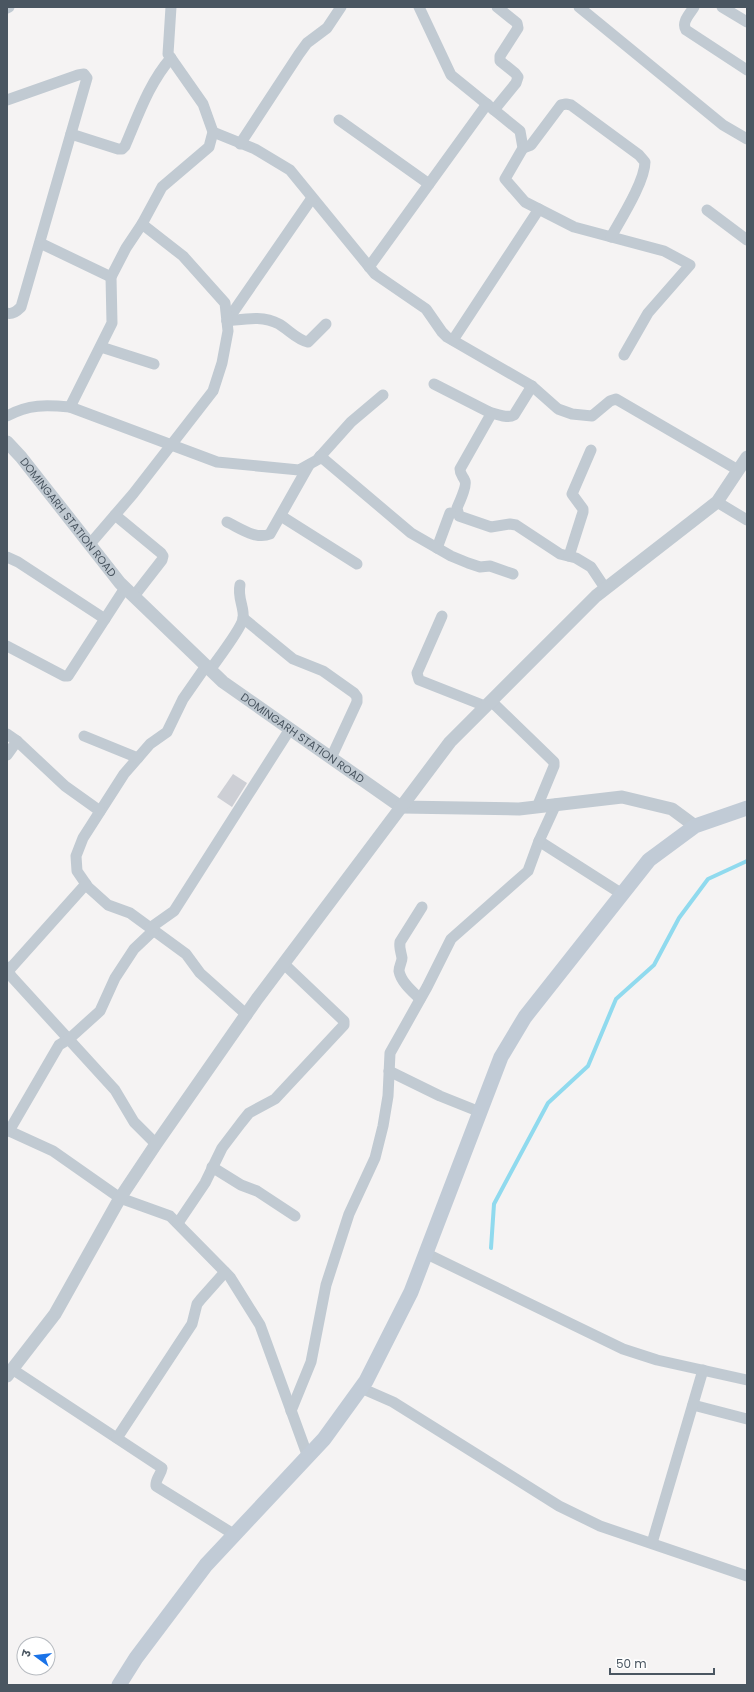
<svg xmlns="http://www.w3.org/2000/svg" width="754" height="1692" font-family="Poppins,'Noto Sans Devanagari',sans-serif">
<style>
.lines{fill:none;stroke-linecap:round;stroke-linejoin:round}
.stream{stroke:#90daee;stroke-width:4}
.building{fill:#cdcfd5}
.minor{stroke:#c1cad2;stroke-width:11}
.tertiary{stroke:#c1cad2;stroke-width:13}
.secondary{stroke:#c1cbd6;stroke-width:15}
.labels{text-anchor:middle;dominant-baseline:central;stroke-width:3;stroke-linejoin:round;paint-order:stroke}
.street-label{font-size:11px;fill:#4a5661;stroke:#fff}
</style>
<rect width="100%" height="100%" fill="#f5f3f3"/>
<g class="lines">
<!-- stream -->
<polyline class="stream" points="491,1248 494,1204 548,1103 588,1066 616,999 654,965 679,918 708,879 747,861"/>
</g>
<!-- building -->
<polygon class="building" points="233,774 247,783 232,807 217,797"/>
<g class="lines">
<!-- minor -->
<g class="minor">
<polyline points="419,7 451,75 520,131 523,148 505,179 525,202 574,227 664,251 690,265 648,313 624,355"/>
<polyline points="579,7 723,125 747,139"/>
<path d="M694 7C690 14 681 22 686 30L747 70"/>
<polyline points="722,7 747,22"/>
<polyline points="7,8 9,7"/>
<path d="M7 100 78 75 84 74 87 78 21 307C17 311 12 315 7 313"/>
<polyline points="494,110 516,83 518,77 515,73 500,61 500,56 518,28 517,23 497,7"/>
<polyline points="339,120 429,184"/>
<polyline points="213,132 255,149 290,170 375,274 426,309 442,332 447,337 532,386 558,409 572,414 592,416 610,401 616,399 738,470"/>
<path d="M71 134 118 149H122L125 146C138 116 149 83 171 58"/>
<polyline points="240,144 299,54 307,43 327,28 341,7"/>
<path d="M523 148 531 145 561 105 566 104 571 105 639 155 645 162C645 181 621 219 611 237"/>
<polyline points="707,210 747,240"/>
<polyline points="142,224 162,187 209,147 213,132 203,104 168,54 171,7"/>
<polyline points="40,243 111,277"/>
<polyline points="369,267 487,104"/>
<polyline points="227,321 312,198"/>
<path d="M227 321C245 319 263 315 279 324 289 330 297 340 308 342L326 324"/>
<polyline points="453,340 539,209"/>
<polyline points="101,347 154,364"/>
<path d="M434 384 485 410 489 412 490 416 460 469C460 475 463 476 465 481 467 486 459 503 457 508L459 516 491 527 510 524 516 525 560 554 576 558 591 567 605 588"/>
<polyline points="70,407 112,323 111,277 126,248 142,224 183,256 225,303 228,331 222,363 213,391 133,494 90,544"/>
<path d="M489 412C497 414 507 419 514 415L532 386"/>
<path d="M7 416C29 404 46 405 70 407L217 462 299 470 317 460 351 422 383 395"/>
<polyline points="320,456 411,533 451,556 468,563 480,567 490,566 513,574"/>
<polyline points="717,502 747,520"/>
<polyline points="115,515 161,553 163,556 162,560 134,596"/>
<polyline points="281,516 357,564"/>
<path d="M227 522C240 528 256 540 270 534L309 465"/>
<polyline points="437,548 450,513"/>
<polyline points="569,556 583,512 583,509 572,494 591,450"/>
<polyline points="7,557 18,562 105,619"/>
<polyline points="442,616 417,673 419,680 485,706"/>
<polyline points="243,618 293,659 323,671 354,693 357,697 357,702 331,758"/>
<polyline points="7,646 64,676 68,676 125,588"/>
<polyline points="206,666 183,699 167,732 150,744 124,774 83,838 76,856 77,871 88,887 108,905 130,913 186,954 200,973 247,1015"/>
<path d="M210 670C217 660 241 629 243 619 245 608 237 598 240 585"/>
<polyline points="491,701 554,762 554,766 537,807"/>
<polyline points="7,734 17,741 65,786 100,811"/>
<polyline points="84,736 138,758"/>
<polyline points="7,755 17,741"/>
<polyline points="539,841 622,894"/>
<polyline points="150,928 174,911 290,729"/>
<polyline points="7,967 11,976 115,1090 134,1122 156,1144"/>
<polyline points="9,970 86,884"/>
<path d="M420 999C412 991 401 982 399 971 399 966 402 962 402 958 401 952 399 948 400 942L422 907"/>
<polyline points="389,1071 440,1096 480,1112"/>
<polyline points="7,1130 53,1151 120,1198 170,1216 230,1277 260,1325 308,1457"/>
<polyline points="9,1131 59,1045 69,1039 100,1011 115,978 134,949 153,931"/>
<polyline points="212,1167 241,1185 257,1191 295,1216"/>
<polyline points="178,1223 205,1183 222,1148 241,1123 249,1113 275,1099 344,1025 344,1021 284,964"/>
<polyline points="425,1253 623,1349 657,1360 747,1380"/>
<path d="M12 1369 159 1466 162 1468C161 1475 155 1479 156 1486L235 1535"/>
<polyline points="361,1388 393,1402 559,1506 600,1526 747,1576"/>
<polyline points="693,1405 747,1419"/>
<polyline points="291,1411 311,1362 326,1285 349,1214 375,1158 383,1126 388,1096 390,1053 427,987 451,939 528,871 539,841 556,804"/>
<polyline points="117,1438 192,1324 197,1304 201,1299 225,1272"/>
<polyline points="652,1543 703,1370"/>
</g>
<!-- tertiary -->
<g class="tertiary">
<path id="s1" d="M7 442 21 457 120 583 223 682 401 807 519 809 622 797 672 809 695 826"/>
<polyline points="7,1376 55,1314 120,1198 156,1144 257,999 450,742 596,596 717,502 747,457"/>
</g>
<!-- secondary -->
<polyline class="secondary" points="119,1685 136,1658 206,1565 324,1439 366,1381 411,1292 501,1057 525,1017 649,860 695,826 747,808"/>
</g>
<g class="labels">
<!-- street labels -->
<g class="street-label">
<text stroke="none"><textPath href="#s1" startOffset="97">DOMINGARH STATION ROAD</textPath></text>
<text stroke="none"><textPath href="#s1" startOffset="421">DOMINGARH STATION ROAD</textPath></text>
</g>
</g>
<!-- border -->
<rect width="754" height="1692" fill="none" stroke="#4a5661" stroke-width="16"/>
<!-- north arrow -->
<g transform="translate(36 1656) rotate(285)"><circle r="19" fill="#ffffff" stroke="#b7bbc0"/>
<path d="M0-3L7 15L0 10L-7 15Z" fill="#1a73e8"/>
<text y="-6" font-size="11" font-weight="bold" text-anchor="middle" fill="#4a5661">उ</text>
</g>
<!-- scale -->
<path d="M610 1668v6h104v-6" fill="none" stroke="#4a5661" stroke-width="2"/>
<text x="616" y="1668" font-size="12" fill="#4a5661" stroke="#ffffff" stroke-width="3" paint-order="stroke">50 m</text>
</svg>
